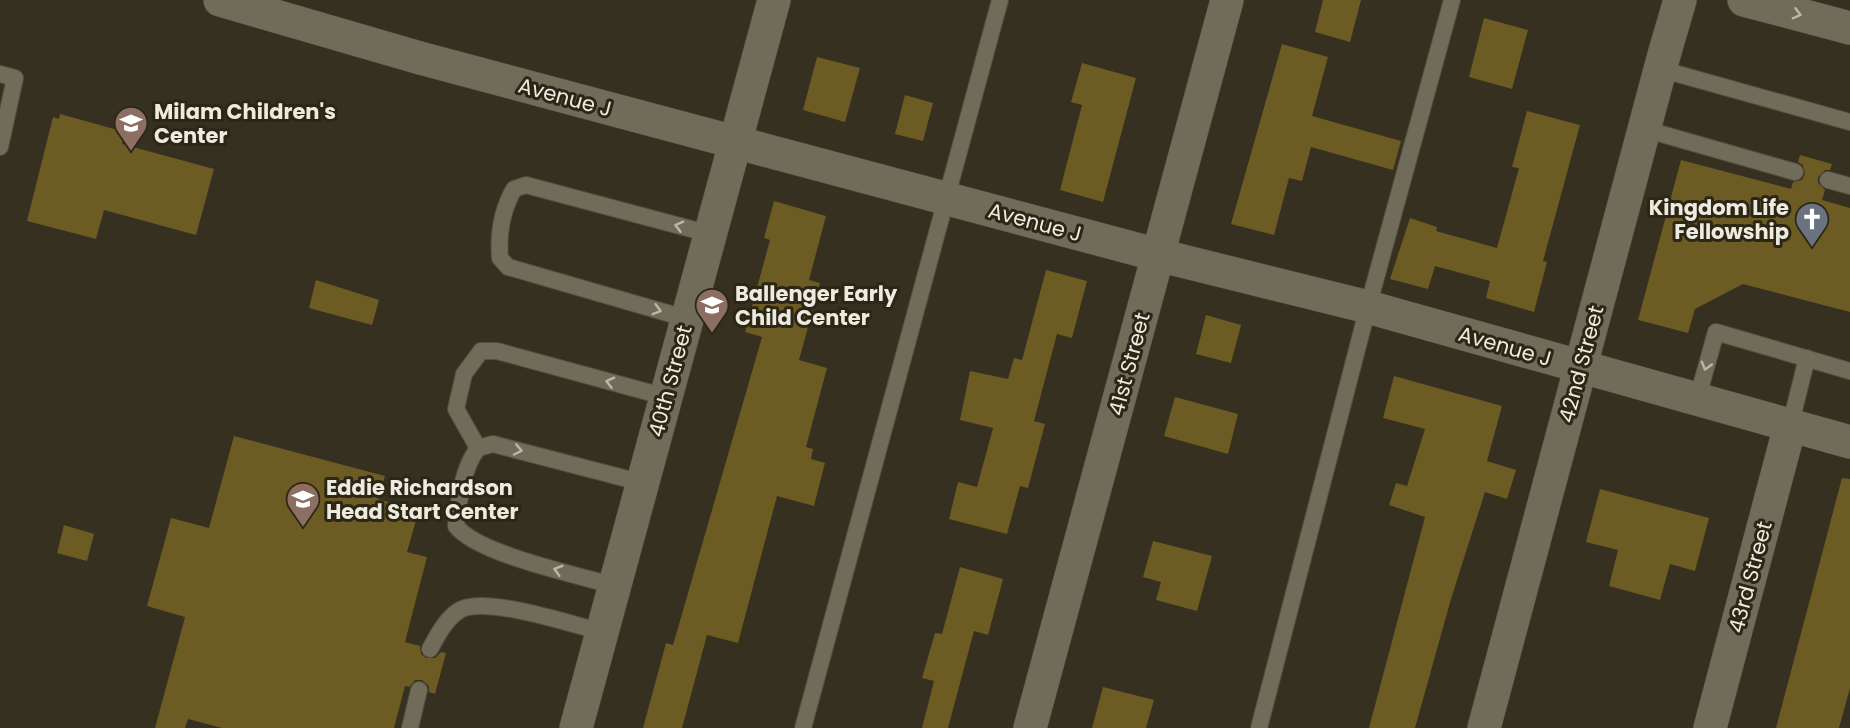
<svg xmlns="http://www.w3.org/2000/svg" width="1850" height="728" font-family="Poppins,sans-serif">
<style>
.building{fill:#6c5b23}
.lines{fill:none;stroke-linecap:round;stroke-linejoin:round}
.lane-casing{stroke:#534f40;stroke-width:18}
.street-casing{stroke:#534f40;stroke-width:34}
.secondary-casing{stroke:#534f40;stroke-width:34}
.lane{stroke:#716b59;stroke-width:16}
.street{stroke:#716b59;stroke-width:33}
.secondary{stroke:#716b59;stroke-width:33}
.oneway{stroke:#bbb7a9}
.labels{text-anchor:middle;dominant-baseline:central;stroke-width:6;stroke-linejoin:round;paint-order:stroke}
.street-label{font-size:21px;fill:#edeadf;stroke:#2b2616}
.poi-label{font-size:21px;font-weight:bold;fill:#edeadf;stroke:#2b2616;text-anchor:start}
</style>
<rect width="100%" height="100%" fill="#353020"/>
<!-- building -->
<g class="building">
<polygon points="1323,0 1361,0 1350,42 1315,32"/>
<polygon points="1484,18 1528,30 1512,89 1469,77"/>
<polygon points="1282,44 1328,57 1312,116 1401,141 1393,170 1311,147 1302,181 1289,178 1274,235 1231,224"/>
<polygon points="817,57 860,68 845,122 803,110"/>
<polygon points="1082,63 1136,78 1103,202 1060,190 1082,105 1071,102"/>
<polygon points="905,95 933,103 923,141 895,134"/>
<polygon points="1527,111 1580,125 1543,261 1547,262 1534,312 1486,298 1490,281 1435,266 1428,289 1390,279 1410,218 1437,227 1436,231 1497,248 1519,168 1512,167"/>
<polygon points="60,114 125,132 122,144 214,169 196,235 104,210 96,239 27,221 53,117 59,119"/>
<polygon points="1800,155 1832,164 1830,170 1825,170 1818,177 1818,183 1825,190 1822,200 1850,208 1850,312 1743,284 1695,309 1688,333 1638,320 1681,160 1791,189 1793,182 1802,180 1805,174 1803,165 1798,162"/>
<polygon points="774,201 826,216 809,280 820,283 799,360 827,368 806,447 813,449 811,459 825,463 814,506 777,496 738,643 707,635 682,728 643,728 666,643 673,645 762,337 745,332 770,240 764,238"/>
<polygon points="1046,270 1087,281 1072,338 1057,334 1034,421 1045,424 1028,488 1020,486 1007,534 949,519 958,482 977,487 993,428 960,420 970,371 1008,379 1014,358 1022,360"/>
<polygon points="316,280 379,300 372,325 309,308"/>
<polygon points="1206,315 1241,325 1231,363 1196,354"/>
<polygon points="1394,376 1502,406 1487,461 1516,470 1507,499 1485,492 1451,599 1415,728 1369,728 1425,517 1389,505 1396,483 1407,486 1425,429 1383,418"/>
<polygon points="1175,397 1238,414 1228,454 1164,436"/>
<polygon points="234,436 385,476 378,499 419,510 407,552 427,557 405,642 420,646 421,654 426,658 435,658 441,652 446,653 435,694 429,692 429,686 422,680 415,680 409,687 405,686 394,728 222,728 188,719 185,728 155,728 185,617 147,606 171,518 209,528"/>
<polygon points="1842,478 1850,479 1850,688 1839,728 1776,728"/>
<polygon points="1600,489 1709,518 1695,571 1670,564 1660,600 1609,586 1618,550 1586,542"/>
<polygon points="64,525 94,534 87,561 57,553"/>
<polygon points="1153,541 1212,556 1197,611 1156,600 1161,582 1143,577"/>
<polygon points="960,567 1003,579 988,635 974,631 948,728 922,728 934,681 922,678 935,633 942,634"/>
<polygon points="1103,687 1154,700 1146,728 1092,728"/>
</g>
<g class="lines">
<!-- lane casing -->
<g class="lane-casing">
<g id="lane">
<polyline points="1660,69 1850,122"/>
<polyline points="0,74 15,78 0,147"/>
<polyline points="1644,129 1795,172"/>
<polyline points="1828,180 1850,186"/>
<path d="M688 319 508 267 500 258C498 233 502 210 514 189L526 185 710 234"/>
<polyline points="1697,400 1716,332 1850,371"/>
<polyline points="1790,426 1807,358"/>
<polyline points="478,448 456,409 464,374 481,351 497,351 666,397"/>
<path d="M615 586C578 575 477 554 456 526 459 500 462 469 478 448L493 444 643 483"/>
<path d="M430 649C437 636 447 616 462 609 490 597 571 624 602 632"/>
<polyline points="410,728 419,690"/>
<polyline points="803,728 1000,0"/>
<polyline points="1259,728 1368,307 1452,0"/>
</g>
</g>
<!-- street casing -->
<g class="street-casing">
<g id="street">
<polyline points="220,0 420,58 1158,255 1368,307 1850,442"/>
<polyline points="576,728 774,0"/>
<polyline points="1030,728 1227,0"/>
<polyline points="1710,728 1790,426"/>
</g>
</g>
<!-- secondary casing -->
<g class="secondary-casing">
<g id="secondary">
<polyline points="1744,0 1850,28"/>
<polyline points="1484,728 1664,55 1680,0"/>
</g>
</g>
<!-- lane -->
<use href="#lane" class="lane"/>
<!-- street -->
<use href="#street" class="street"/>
<!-- secondary -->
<use href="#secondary" class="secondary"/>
</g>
<!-- one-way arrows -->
<defs><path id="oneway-chevron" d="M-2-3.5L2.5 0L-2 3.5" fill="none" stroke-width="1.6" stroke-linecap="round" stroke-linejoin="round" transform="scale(1.5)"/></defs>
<g class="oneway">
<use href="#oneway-chevron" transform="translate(1797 14) rotate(15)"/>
<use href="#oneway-chevron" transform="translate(679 226) rotate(-165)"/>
<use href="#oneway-chevron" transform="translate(657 310) rotate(16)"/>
<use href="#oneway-chevron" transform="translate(1706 366) rotate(106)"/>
<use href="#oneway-chevron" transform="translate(610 382) rotate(-165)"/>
<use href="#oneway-chevron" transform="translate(518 450) rotate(12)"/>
<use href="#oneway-chevron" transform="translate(558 570) rotate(-164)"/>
</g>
<!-- icons -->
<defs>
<g id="school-pin" transform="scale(1.725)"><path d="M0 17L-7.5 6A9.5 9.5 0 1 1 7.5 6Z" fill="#8d6e63" stroke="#2b2616"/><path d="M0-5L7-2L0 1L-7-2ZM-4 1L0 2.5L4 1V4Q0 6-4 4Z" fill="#fff"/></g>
<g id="church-pin" transform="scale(1.725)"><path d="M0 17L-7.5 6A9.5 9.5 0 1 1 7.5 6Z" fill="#6b7280" stroke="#2b2616"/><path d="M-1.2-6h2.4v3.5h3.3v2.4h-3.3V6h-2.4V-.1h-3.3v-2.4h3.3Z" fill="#fff"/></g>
</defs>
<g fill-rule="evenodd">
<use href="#school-pin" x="131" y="123"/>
<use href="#church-pin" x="1812" y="219"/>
<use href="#school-pin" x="712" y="305"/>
<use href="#school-pin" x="303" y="499"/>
</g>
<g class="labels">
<!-- street labels -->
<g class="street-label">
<text transform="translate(565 97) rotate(15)">Avenue J</text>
<text transform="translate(1035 222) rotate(15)">Avenue J</text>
<text transform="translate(1505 346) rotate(16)">Avenue J</text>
<text transform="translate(1129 364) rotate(-75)">41st Street</text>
<text transform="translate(1581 364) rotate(-75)">42nd Street</text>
<text transform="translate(670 381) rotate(-75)">40th Street</text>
<text transform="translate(1750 577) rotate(-75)">43rd Street</text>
</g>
<!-- poi labels -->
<g class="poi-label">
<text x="154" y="111">Milam Children's<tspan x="154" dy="24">Center</tspan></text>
<text x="1789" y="207" text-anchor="end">Kingdom Life<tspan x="1789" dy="24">Fellowship</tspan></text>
<text x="735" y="293">Ballenger Early<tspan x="735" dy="24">Child Center</tspan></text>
<text x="326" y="487">Eddie Richardson<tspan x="326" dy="24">Head Start Center</tspan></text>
</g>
</g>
</svg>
